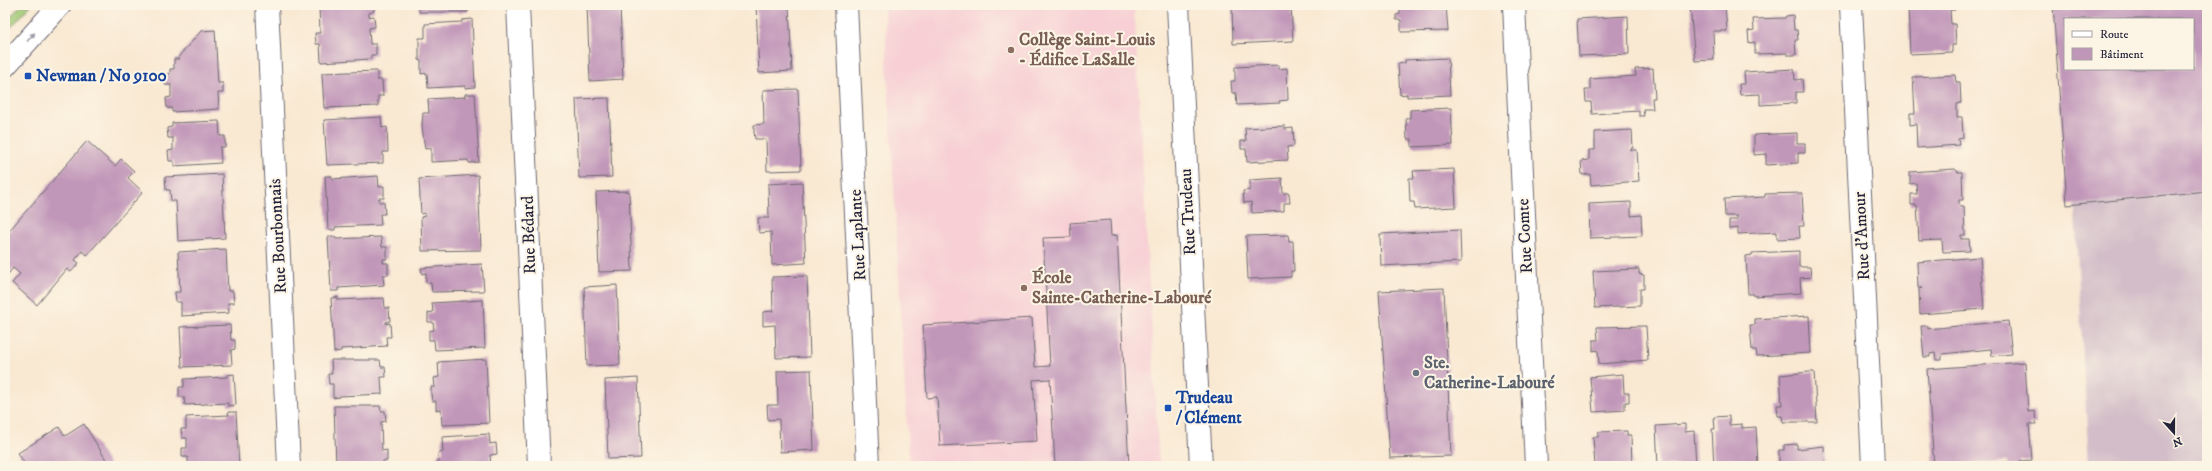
<svg xmlns="http://www.w3.org/2000/svg" width="2212" height="471" font-family="'IM FELL DW Pica',serif">
<style>
.built{fill:#f7cfd4}
.industrial{fill:#d2bdc8}
.green{fill:#9ec671;stroke:#607456}
.building{fill:#c197b9;fill-rule:evenodd}
.lines{fill:none;stroke-linecap:round;stroke-linejoin:round}
.street-casing{stroke:#6d6870;stroke-width:24}
.secondary-casing{stroke:#6d6870;stroke-width:24}
.street{stroke:#fff;stroke-width:22}
.secondary{stroke:#fff;stroke-width:22}
.oneway{fill:#9c9ca7}
.education-dot{fill:#8d6e63;stroke:#fcf5e5;stroke-width:1.5}
.transit-dot{fill:#1a4fb4;stroke:#fcf5e5;stroke-width:1.5}
.worship-dot{fill:#6b7280;stroke:#fcf5e5;stroke-width:1.5}
.labels{text-anchor:middle;dominant-baseline:central;stroke-width:4;stroke-linejoin:round;paint-order:stroke}
.education-label{font-size:17px;font-weight:bold;fill:#785e54;stroke:#fcf5e5;text-anchor:start}
.transit-label{font-size:17px;font-weight:bold;fill:#164399;stroke:#fcf5e5;text-anchor:start}
.street-label{font-size:17px;fill:#22223b;stroke:#fcf5e5}
.worship-label{font-size:17px;font-weight:bold;fill:#5b616d;stroke:#fcf5e5;text-anchor:start}
</style>
<rect width="100%" height="100%" fill="#fcf5e5"/>
<filter id="ink" filterUnits="userSpaceOnUse"><feTurbulence type="fractalNoise" baseFrequency=".025" numOctaves="2"/><feDisplacementMap in="SourceGraphic" scale="8" xChannelSelector="R" yChannelSelector="G"/><feConvolveMatrix kernelMatrix="1 2 1 2 8 2 1 2 1" color-interpolation-filters="sRGB"/></filter>
<filter id="wash" filterUnits="userSpaceOnUse"><feTurbulence type="fractalNoise" baseFrequency=".012" numOctaves="4" result="noise"/><feDisplacementMap in="SourceGraphic" scale="16" xChannelSelector="R" yChannelSelector="G"/><feGaussianBlur stdDeviation="0.9" result="paint"/><feColorMatrix in="noise" values="0 0 0 0 0 0 0 0 0 0 0 0 0 0 0 0 0 1.4 0 .05"/><feComposite in="paint" operator="in"/></filter>
<g filter="url(#wash)">
<rect width="100%" height="100%" fill="#f9e9d3"/>
<!-- built -->
<polygon class="built" points="884,5 1134,5 1159,466 909,466"/>
<!-- industrial -->
<polygon class="industrial" points="2063,5 2207,5 2207,466 2089,466 2067,69 2193,69 2193,19 2065,19"/>
<!-- green -->
<polygon class="green" points="21,5 31,5 5,34 5,23"/>
<g id="blocks">
<!-- building -->
<g class="building">
<polygon points="319,5 374,5 374,11 369,13 369,17 374,16 375,27 369,28 370,44 376,44 376,55 371,55 371,59 321,62 320,44 316,44 315,33 320,33"/>
<polygon points="415,5 468,5 468,12 419,12 419,7"/>
<polygon points="587,5 620,5 623,79 590,81"/>
<polygon points="756,5 789,5 792,71 759,73"/>
<polygon points="1232,5 1291,5 1293,41 1233,44"/>
<polygon points="1400,5 1446,5 1448,31 1401,32 1401,20 1396,20 1396,15 1400,14"/>
<polygon points="1725,5 1727,31 1713,31 1714,60 1695,61 1690,6"/>
<polygon points="1908,5 1954,5 1955,10 1950,10 1951,24 1955,24 1956,45 1952,45 1952,52 1910,54"/>
<path d="M2053 5H2207V191L2067 205ZM2065 19H2193V69H2065Z"/>
<polygon points="1793,15 1794,30 1797,30 1798,40 1795,40 1796,55 1787,55 1787,53 1755,54 1755,42 1749,43 1748,31 1754,30 1753,19 1785,18 1786,16"/>
<polygon points="1628,16 1629,54 1579,56 1577,19"/>
<polygon points="472,19 475,87 465,88 465,86 428,88 427,73 421,74 421,61 419,60 419,38 425,38 425,24 462,22 462,20"/>
<polygon points="215,30 218,83 223,83 223,93 218,93 219,109 172,112 172,108 167,108 166,98 171,97 171,85 165,85 165,74 170,74 170,69 174,69 174,59 179,59 179,56 201,31"/>
<polygon points="1448,58 1450,95 1407,97 1407,94 1400,95 1398,64 1405,63 1405,60"/>
<polygon points="1279,65 1279,69 1287,68 1288,100 1279,101 1280,103 1237,105 1236,93 1232,93 1231,81 1235,81 1235,67"/>
<polygon points="1653,68 1655,98 1652,98 1653,109 1643,109 1644,116 1639,116 1639,111 1592,114 1591,102 1586,102 1585,90 1590,90 1590,79 1636,76 1635,69"/>
<polygon points="1794,69 1795,80 1802,79 1803,92 1796,92 1796,103 1760,105 1760,94 1740,95 1739,84 1745,84 1744,72"/>
<polygon points="377,71 377,80 382,80 383,96 378,96 378,106 324,108 322,73"/>
<polygon points="1955,75 1956,82 1960,82 1961,103 1957,104 1957,117 1962,117 1963,138 1958,139 1959,145 1917,148 1916,124 1910,125 1910,113 1915,113 1913,77"/>
<polygon points="798,89 801,170 767,171 766,139 755,139 754,132 754,125 764,124 763,90"/>
<polygon points="465,94 475,94 479,162 469,163 468,160 431,162 431,148 425,149 422,126 423,113 429,113 428,99 465,97"/>
<polygon points="609,98 612,177 579,178 576,99"/>
<polygon points="1451,108 1453,145 1412,147 1412,139 1407,139 1406,118 1410,118 1410,110"/>
<polygon points="381,117 382,128 387,127 388,152 383,152 383,163 327,165 324,120"/>
<polygon points="219,121 220,136 225,136 225,147 220,147 221,163 174,166 174,161 169,161 168,151 173,150 173,138 168,138 167,128 172,127 172,123"/>
<polygon points="1285,126 1285,129 1293,128 1294,146 1287,147 1288,160 1247,162 1246,149 1241,149 1241,141 1246,141 1245,128"/>
<polygon points="1632,130 1633,148 1631,148 1631,150 1637,150 1639,181 1591,185 1590,174 1582,175 1581,161 1589,160 1589,150 1595,150 1595,132"/>
<polygon points="1797,133 1797,143 1805,143 1805,153 1798,153 1798,163 1766,165 1766,154 1754,155 1754,135"/>
<polygon points="87,141 115,166 121,159 134,171 128,178 143,192 87,255 82,251 75,260 79,263 71,272 67,269 37,305 12,283 20,274 13,268 5,278 5,229 8,232"/>
<polygon points="1454,169 1456,207 1415,209 1414,202 1410,202 1409,178 1414,178 1413,171"/>
<polygon points="1955,169 1958,172 1962,172 1963,200 1959,200 1959,203 1960,207 1964,207 1965,235 1961,235 1961,239 1969,239 1970,251 1943,252 1942,240 1919,241 1917,205 1911,205 1911,194 1917,194 1916,183 1910,184 1910,172"/>
<polygon points="222,174 225,238 178,241 176,201 171,201 170,190 166,190 165,177"/>
<polygon points="478,175 481,250 422,251 421,217 425,216 425,213 421,214 419,179"/>
<polygon points="325,176 332,176 332,179 378,176 379,187 384,186 384,198 379,198 379,202 384,202 385,214 380,214 381,225 335,227 335,230 328,230"/>
<polygon points="1282,178 1283,193 1289,193 1290,203 1284,203 1284,211 1252,213 1251,202 1244,203 1243,191 1250,190 1250,180"/>
<polygon points="802,182 806,263 772,265 771,232 759,233 758,218 769,218 768,184"/>
<polygon points="629,191 632,271 599,272 596,192"/>
<polygon points="1802,193 1804,226 1799,226 1800,238 1777,239 1777,232 1738,234 1738,228 1729,229 1729,220 1737,220 1737,216 1725,216 1724,199 1765,197 1765,194"/>
<polygon points="1631,202 1631,216 1641,215 1642,236 1590,238 1589,204"/>
<polygon points="1110,220 1111,236 1117,235 1129,466 1055,466 1050,379 1033,380 1037,441 940,446 937,397 927,398 923,325 1032,318 1035,367 1050,366 1043,238 1071,237 1070,223"/>
<polygon points="1460,230 1461,262 1381,266 1380,234"/>
<polygon points="1288,235 1289,241 1293,241 1294,271 1291,271 1291,277 1248,279 1246,236"/>
<polygon points="328,237 335,237 336,239 381,237 382,247 387,247 387,259 383,259 383,263 388,263 388,275 383,275 384,285 338,288 338,291 331,291"/>
<polygon points="226,249 228,291 233,291 234,303 228,303 229,313 181,316 181,302 176,302 175,292 180,292 178,252"/>
<polygon points="1799,251 1799,267 1810,267 1811,277 1800,278 1801,293 1754,296 1754,294 1748,294 1746,256 1752,255 1752,253"/>
<polygon points="1980,257 1982,282 1980,282 1982,284 1984,309 1920,314 1919,289 1922,288 1918,288 1917,262"/>
<polygon points="482,264 484,291 432,292 431,283 426,283 426,273 422,274 421,268"/>
<polygon points="1639,269 1639,274 1644,275 1644,289 1640,289 1640,306 1595,308 1593,271"/>
<polygon points="807,276 810,357 776,358 775,325 763,326 763,312 773,311 772,277"/>
<polygon points="617,285 620,365 587,366 584,287"/>
<polygon points="1444,288 1451,456 1390,458 1379,291"/>
<polygon points="338,297 338,300 384,298 385,308 389,308 390,321 386,322 386,324 390,323 391,337 386,337 387,346 341,349 341,351 334,352 331,298"/>
<polygon points="483,300 485,348 435,350 434,340 429,340 429,331 434,330 433,322 428,322 428,313 433,312 432,303"/>
<polygon points="1809,316 1811,353 1757,356 1756,350 1752,350 1750,325 1755,325 1755,319"/>
<polygon points="2008,321 2012,354 1992,356 1991,349 1942,354 1942,360 1936,360 1935,353 1930,354 1930,357 1924,357 1921,326 1928,326 1928,329"/>
<polygon points="230,325 231,340 235,340 235,349 231,350 232,365 182,367 180,327"/>
<polygon points="1646,326 1648,360 1599,364 1598,350 1593,351 1593,340 1598,340 1597,327"/>
<polygon points="486,359 489,423 442,425 441,409 436,410 436,401 432,401 431,394 431,387 435,387 434,378 439,377 438,362"/>
<polygon points="331,360 380,360 381,367 385,367 386,377 381,377 382,394 340,396 340,397 333,398 333,384 329,384 328,374 332,374"/>
<polygon points="2025,362 2028,412 2035,411 2036,424 2029,424 2032,460 2020,461 2020,466 2007,466 2007,462 1934,466 1927,369"/>
<polygon points="811,370 814,450 780,452 779,419 768,420 767,405 778,405 777,371"/>
<polygon points="1809,372 1814,372 1817,422 1783,422 1782,416 1778,416 1777,405 1782,405 1780,375"/>
<polygon points="234,374 236,405 228,406 228,403 185,405 184,397 179,397 179,387 184,387 184,379 227,377 227,375"/>
<polygon points="1623,374 1624,393 1629,393 1629,402 1625,402 1625,410 1593,412 1590,377"/>
<polygon points="638,378 641,458 608,459 605,380"/>
<polygon points="334,406 380,406 381,411 385,411 386,421 381,422 382,451 387,450 387,461 383,461 383,466 336,466"/>
<polygon points="228,412 236,412 239,466 188,466 188,457 182,457 182,448 187,448 187,438 182,438 181,429 186,429 186,417 229,415"/>
<polygon points="1729,416 1729,425 1742,424 1742,428 1756,427 1758,466 1714,466 1712,429 1715,429 1714,417"/>
<polygon points="84,424 110,466 26,466 18,453 59,427 65,436"/>
<polygon points="1685,424 1685,432 1694,431 1696,466 1658,466 1656,426"/>
<polygon points="1627,431 1627,435 1631,435 1632,466 1595,466 1593,437 1598,437 1598,432"/>
<polygon points="489,434 490,444 496,443 497,454 490,455 491,466 435,466 435,462 439,462 438,453 443,452 442,437"/>
<polygon points="1797,444 1797,449 1824,446 1825,466 1779,466 1779,450 1784,450 1784,445"/>
</g>
</g>
</g>
<g filter="url(#ink)">
<use href="#blocks" fill-opacity="0" stroke="#6d6870" stroke-width="1"/>
<g class="lines">
<!-- street casing -->
<g class="street-casing">
<g id="street">
<polyline points="267,5 289,466"/>
<polyline points="518,5 539,466"/>
<polyline points="1178,5 1201,466"/>
<polyline points="1514,5 1536,466"/>
<polyline points="1851,5 1873,466"/>
</g>
</g>
<!-- secondary casing -->
<g class="secondary-casing">
<g id="secondary">
<polyline points="846,5 868,466"/>
<polyline points="5,66 60,5"/>
</g>
</g>
<!-- street -->
<use href="#street" class="street"/>
<!-- secondary -->
<use href="#secondary" class="secondary"/>
</g>
<!-- one-way arrows -->
<defs><path id="oneway-solid" d="M-6-.8H1V-3.2L6.5 0L1 3.2V.8H-6Z"/></defs>
<use class="oneway" href="#oneway-solid" transform="translate(31 37) rotate(-48)"/>
</g>
<!-- markers -->
<g class="education-dot">
<circle cx="1011" cy="50" r="4"/>
<circle cx="1024" cy="288" r="4"/>
</g>
<g class="transit-dot">
<rect x="24" y="72" width="8" height="8" rx="2"/>
<rect x="1164" y="404" width="8" height="8" rx="2"/>
</g>
<circle class="worship-dot" cx="1416" cy="373" r="4"/>
<g class="labels">
<!-- education labels -->
<g class="education-label">
<text x="1019" y="40">Collège Saint-Louis<tspan x="1019" dy="20">- Édifice LaSalle</tspan></text>
<text x="1032" y="278">École<tspan x="1032" dy="20">Sainte-Catherine-Labouré</tspan></text>
</g>
<!-- transit labels -->
<g class="transit-label">
<text x="36" y="76">Newman / No 9100</text>
<text x="1176" y="398">Trudeau<tspan x="1176" dy="20">/ Clément</tspan></text>
</g>
<!-- street labels -->
<g class="street-label">
<text transform="translate(1188 212) rotate(-93)">Rue Trudeau</text>
<text transform="translate(529 235) rotate(-92)">Rue Bédard</text>
<text transform="translate(858 235) rotate(-93)">Rue Laplante</text>
<text transform="translate(278 236) rotate(-93)">Rue Bourbonnais</text>
<text transform="translate(1525 236) rotate(-93)">Rue Comte</text>
<text transform="translate(1862 236) rotate(-93)">Rue d'Amour</text>
</g>
<!-- worship labels -->
<g class="worship-label">
<text x="1424" y="363">Ste.<tspan x="1424" dy="20">Catherine-Labouré</tspan></text>
</g>
</g>
<!-- margin -->
<rect width="2212" height="471" fill="none" stroke="#fcf5e5" stroke-width="20"/>
<!-- legend -->
<rect x="2064" y="18" width="130" height="52" fill="#fcf5e5" stroke="#a5a1a1"/>
<rect x="2072" y="31" width="20" height="6" fill="#ffffff" stroke="#a5a1a1"/>
<text x="2100" y="38" font-size="12" fill="#22223b">Route</text>
<rect x="2072" y="48" width="20" height="12" fill="#c197b9" stroke="#a5a1a1"/>
<text x="2100" y="58" font-size="12" fill="#22223b">Bâtiment</text>
<!-- north arrow -->
<g transform="translate(2174 433) rotate(159)" stroke="#fcf5e5" stroke-width="3" paint-order="stroke">
<path d="M0-3L7 15L0 10L-7 15Z" fill="#22223b"/>
<text y="-6" font-size="11" font-weight="bold" text-anchor="middle" fill="#22223b">N</text>
</g>
</svg>
